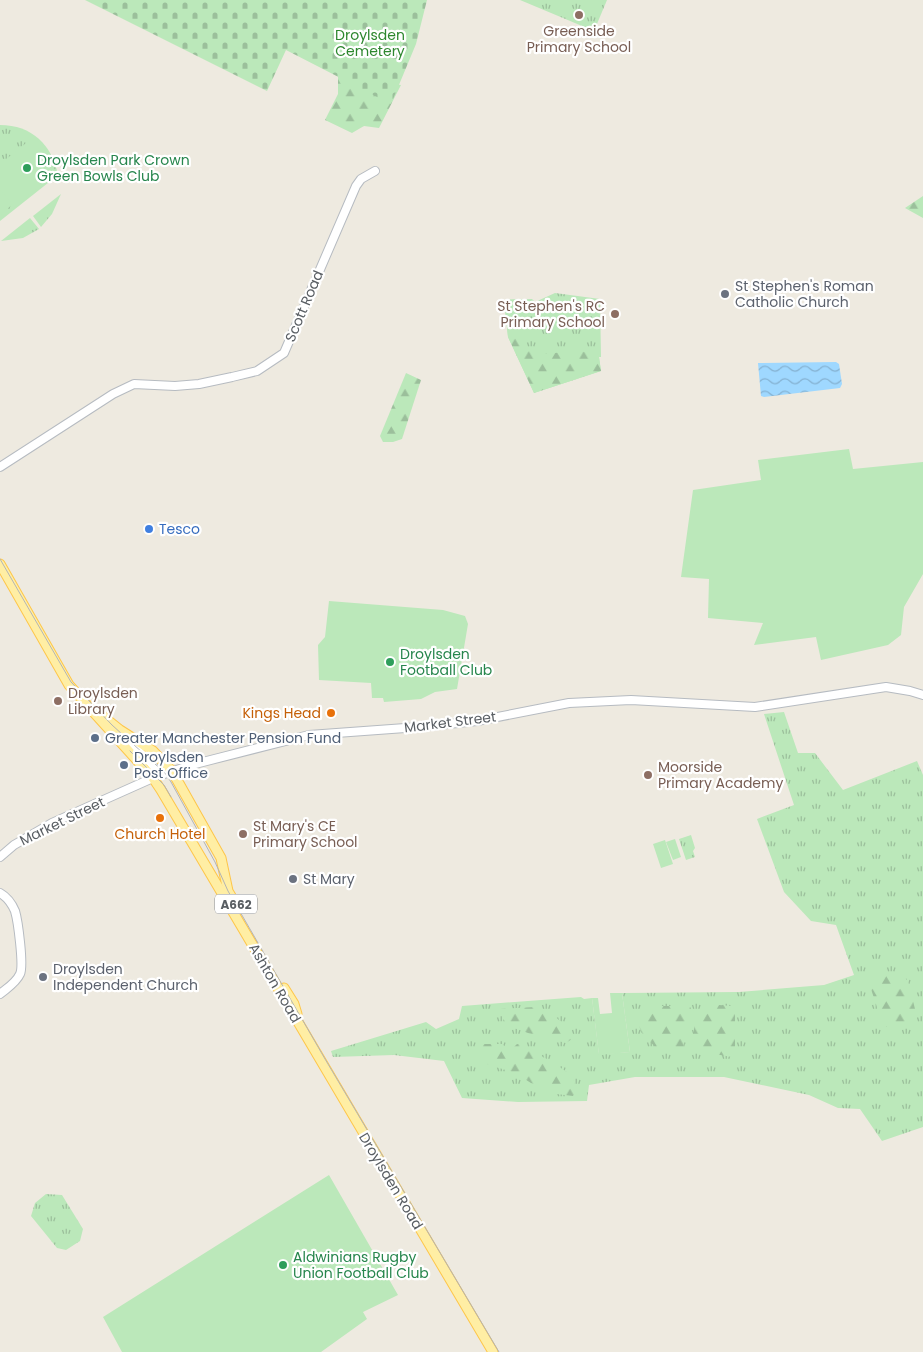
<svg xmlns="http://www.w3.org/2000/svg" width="923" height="1352" font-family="Poppins,sans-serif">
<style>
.grass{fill:url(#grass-tufts)}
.forest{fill:url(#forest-firs)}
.cemetery{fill:url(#cemetery-stones)}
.garden{fill:#bbe8ba}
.water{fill:url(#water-waves)}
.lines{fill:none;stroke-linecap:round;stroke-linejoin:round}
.secondary-casing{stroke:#b6bbc1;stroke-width:10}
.primary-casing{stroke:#fec649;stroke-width:11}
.secondary{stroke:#fff;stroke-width:8}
.primary{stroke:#ffeea4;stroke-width:9}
.tram{stroke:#b3b4b4;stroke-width:1}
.education-dot{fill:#8d6e63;stroke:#fff;stroke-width:2}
.leisure-dot{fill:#2e9e5b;stroke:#fff;stroke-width:2}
.worship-dot{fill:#6b7280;stroke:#fff;stroke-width:2}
.shop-dot{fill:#3f7fe0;stroke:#fff;stroke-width:2}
.food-dot{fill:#e8710a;stroke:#fff;stroke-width:2}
.service-dot{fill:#5c6f8a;stroke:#fff;stroke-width:2}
.labels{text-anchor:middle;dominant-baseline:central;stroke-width:4.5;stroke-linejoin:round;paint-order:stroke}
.shield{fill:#fff;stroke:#8b8e92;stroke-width:1}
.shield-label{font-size:12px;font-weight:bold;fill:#595e63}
.education-label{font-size:14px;fill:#785e54;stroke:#fff;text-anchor:start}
.park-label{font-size:14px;fill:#2d872e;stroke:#fff}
.leisure-label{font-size:14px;fill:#27864d;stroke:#fff;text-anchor:start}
.worship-label{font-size:14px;fill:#5b616d;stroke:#fff;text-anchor:start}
.street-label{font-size:14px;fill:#595e63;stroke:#fff}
.shop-label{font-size:14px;fill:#366cbe;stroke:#fff;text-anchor:start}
.food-label{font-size:14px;fill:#c56008;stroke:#fff;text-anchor:end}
.service-label{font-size:14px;fill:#4e5e75;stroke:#fff;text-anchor:start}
</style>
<defs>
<pattern id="grass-tufts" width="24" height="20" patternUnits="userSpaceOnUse" patternTransform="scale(1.25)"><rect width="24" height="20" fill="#bbe8ba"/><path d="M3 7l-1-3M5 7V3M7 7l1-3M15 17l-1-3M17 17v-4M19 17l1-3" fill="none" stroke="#9bbf9b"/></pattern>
<pattern id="forest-firs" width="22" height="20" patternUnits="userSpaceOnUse" patternTransform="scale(1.25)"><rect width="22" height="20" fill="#bbe8ba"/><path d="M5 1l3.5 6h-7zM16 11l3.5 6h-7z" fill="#9bbf9b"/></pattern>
<pattern id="cemetery-stones" width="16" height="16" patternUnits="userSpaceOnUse" patternTransform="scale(1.25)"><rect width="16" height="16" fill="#bbe8ba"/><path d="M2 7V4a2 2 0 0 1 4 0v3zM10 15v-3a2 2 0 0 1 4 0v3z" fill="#9bbf9b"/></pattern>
<pattern id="water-waves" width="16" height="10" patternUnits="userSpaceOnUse" patternTransform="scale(1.25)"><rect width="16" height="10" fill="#9fd8ff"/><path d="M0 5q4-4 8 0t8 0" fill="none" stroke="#85b2d2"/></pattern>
</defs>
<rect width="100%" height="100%" fill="#eeeae0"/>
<!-- grass -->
<g class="grass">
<polygon points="520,0 607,0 594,31"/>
<path d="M0 125C32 125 52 145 58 175L0 221Z"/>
<polygon points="61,194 52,214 41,227 33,216"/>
<polygon points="30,218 39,229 23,238 1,241"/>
<polygon points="555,293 600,299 601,357 599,357 601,371 534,393 508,337 504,300 532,299 535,302"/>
<polygon points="784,712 798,753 815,753 843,790 917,761 923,775 923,1127 882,1141 860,1109 838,1108 809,1095 724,1077 635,1077 589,1085 587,1101 518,1102 462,1098 444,1061 394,1055 333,1057 331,1051 426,1022 436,1029 459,1019 462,1006 581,997 584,999 592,998 599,1054 630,1052 622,993 739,992 824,985 854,975 836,925 811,921 784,892 757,819 794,805 764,714"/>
<polygon points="691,835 695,848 693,851 695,857 686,860 679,839"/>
<polygon points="46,1194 62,1195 83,1229 80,1241 66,1250 57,1248 31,1216 35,1203"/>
</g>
<!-- forest -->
<g class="forest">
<polygon points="338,76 401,85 379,128 364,126 352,133 325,120 338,94"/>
<polygon points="923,196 923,218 905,208"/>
<path d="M520 299C521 311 520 326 523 338 529 363 555 351 573 351 582 350 590 354 599 357L601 371 534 393 508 337 504 300Z"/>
<polygon points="406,373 421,380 402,439 393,442 383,442 380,436"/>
<polygon points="891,974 905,978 908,981 917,1017 915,1022 887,1027 883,1025 870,986 872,977"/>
<polygon points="706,1004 732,1006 735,1011 735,1053 732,1057 697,1051 694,1049 694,1014"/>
<path d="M655 1006H689L691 1008 689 1028C682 1035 684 1042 685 1051L658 1050 641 1032 637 1018Z"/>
<path d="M536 1007C550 1010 560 1021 571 1031L572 1039 566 1043 528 1033 507 1025 500 1013V1009Z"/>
<polygon points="484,1044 502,1044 508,1049 513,1048 517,1044 519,1044 552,1062 573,1076 576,1091 573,1096 557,1094 531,1083 515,1073 481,1062 475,1046"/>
</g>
<!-- cemetery -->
<polygon class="cemetery" points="85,0 427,0 416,44 391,104 286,50 267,91"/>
<!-- garden -->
<g class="garden">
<polygon points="31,139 57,172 19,203 0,186 0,164"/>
<polygon points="0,190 13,204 0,215"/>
<polygon points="849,449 853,469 923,462 923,574 904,607 901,635 888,645 821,660 816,637 754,645 763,623 708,618 709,579 681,577 693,490 761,480 758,460"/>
<polygon points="329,601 443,610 465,616 468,624 457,689 435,692 421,699 384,702 383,698 372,698 371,683 319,680 318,645 325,637"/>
<polygon points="675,839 681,857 673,860 666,842"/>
<polygon points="665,840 673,864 661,868 653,844"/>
<polygon points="610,993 622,993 630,1052 599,1055 592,998 598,998 600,1014 612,1013"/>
<polygon points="329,1175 398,1295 363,1312 367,1319 321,1352 122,1352 103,1317"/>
</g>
<!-- water -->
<polygon class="water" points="836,362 839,364 842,384 840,388 764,397 761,396 758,363"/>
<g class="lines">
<!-- secondary casing -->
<g class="secondary-casing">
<g id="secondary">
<polyline points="0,467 113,394 134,384 175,386 199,384 232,377 257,371 284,353 356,186 361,179 375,171"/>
<polyline points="115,729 150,762 155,769 153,778"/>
<polyline points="0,857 14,845 52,823 155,777 195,764 309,735 419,727 477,721 569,703 631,700 755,707 886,687 910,691 923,695"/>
<path d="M0 893C7 897 12 904 15 911 18 921 24 966 20 974 16 983 7 988 0 994"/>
</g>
</g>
<!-- primary casing -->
<g class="primary-casing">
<g id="primary">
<polyline points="0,564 69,685 153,778 161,790 493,1352"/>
<polyline points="100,714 120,730 153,751 172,771 221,858 228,891 234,901"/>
<polyline points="284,988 294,1004 297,1014"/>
</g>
</g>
<!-- secondary -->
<use href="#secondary" class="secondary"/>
<!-- primary -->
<use href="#primary" class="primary"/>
<!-- tram -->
<g class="tram">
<polyline points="0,559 71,682 112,725 165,773 171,782 215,862 228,891 325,1059 499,1352"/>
<polyline points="130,751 164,785 171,797"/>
</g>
</g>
<!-- markers -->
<g class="education-dot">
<circle cx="579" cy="15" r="5"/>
<circle cx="615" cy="314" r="5"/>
<circle cx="58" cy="701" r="5"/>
<circle cx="648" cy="775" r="5"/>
<circle cx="243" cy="834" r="5"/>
</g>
<g class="leisure-dot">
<circle cx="27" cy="168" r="5"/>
<circle cx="390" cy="662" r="5"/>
<circle cx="283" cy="1265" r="5"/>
</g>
<g class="worship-dot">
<circle cx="725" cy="294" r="5"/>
<circle cx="293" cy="879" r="5"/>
<circle cx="43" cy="977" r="5"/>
</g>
<circle class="shop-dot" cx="149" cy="529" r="5"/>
<g class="food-dot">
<circle cx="331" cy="713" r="5"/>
<circle cx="160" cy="818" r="5"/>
</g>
<g class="service-dot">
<circle cx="95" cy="738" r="5"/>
<circle cx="124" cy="765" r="5"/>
</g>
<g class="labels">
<!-- shield labels -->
<rect class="shield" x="215" y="894.5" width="42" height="19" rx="4"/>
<g class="shield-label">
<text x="236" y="904">A662</text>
</g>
<!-- education labels -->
<g class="education-label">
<text x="579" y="31" text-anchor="middle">Greenside<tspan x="579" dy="16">Primary School</tspan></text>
<text x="605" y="306" text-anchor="end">St Stephen's RC<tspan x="605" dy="16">Primary School</tspan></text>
<text x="68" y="693">Droylsden<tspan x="68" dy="16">Library</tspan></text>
<text x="658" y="767">Moorside<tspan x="658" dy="16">Primary Academy</tspan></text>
<text x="253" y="826">St Mary's CE<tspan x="253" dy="16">Primary School</tspan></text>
</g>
<!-- park labels -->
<g class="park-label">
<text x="370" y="35">Droylsden<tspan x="370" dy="16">Cemetery</tspan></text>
</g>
<!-- leisure labels -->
<g class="leisure-label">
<text x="37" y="160">Droylsden Park Crown<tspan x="37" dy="16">Green Bowls Club</tspan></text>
<text x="400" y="654">Droylsden<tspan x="400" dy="16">Football Club</tspan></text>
<text x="293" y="1257">Aldwinians Rugby<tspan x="293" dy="16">Union Football Club</tspan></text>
</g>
<!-- worship labels -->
<g class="worship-label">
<text x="735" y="286">St Stephen's Roman<tspan x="735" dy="16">Catholic Church</tspan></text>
<text x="303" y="879">St Mary</text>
<text x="53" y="969">Droylsden<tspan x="53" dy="16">Independent Church</tspan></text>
</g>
<!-- street labels -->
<g class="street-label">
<text transform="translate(304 306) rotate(-67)">Scott Road</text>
<text transform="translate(450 722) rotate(-7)">Market Street</text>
<text transform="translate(62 821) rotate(-26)">Market Street</text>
<text transform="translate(275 983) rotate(60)">Ashton Road</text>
<text transform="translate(391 1181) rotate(59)">Droylsden Road</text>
</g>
<!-- shop labels -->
<g class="shop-label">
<text x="159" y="529">Tesco</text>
</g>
<!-- food labels -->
<g class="food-label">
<text x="321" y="713">Kings Head</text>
<text x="160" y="834" text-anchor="middle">Church Hotel</text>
</g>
<!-- service labels -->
<g class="service-label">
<text x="105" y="738">Greater Manchester Pension Fund</text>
<text x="134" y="757">Droylsden<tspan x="134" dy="16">Post Office</tspan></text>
</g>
</g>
</svg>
